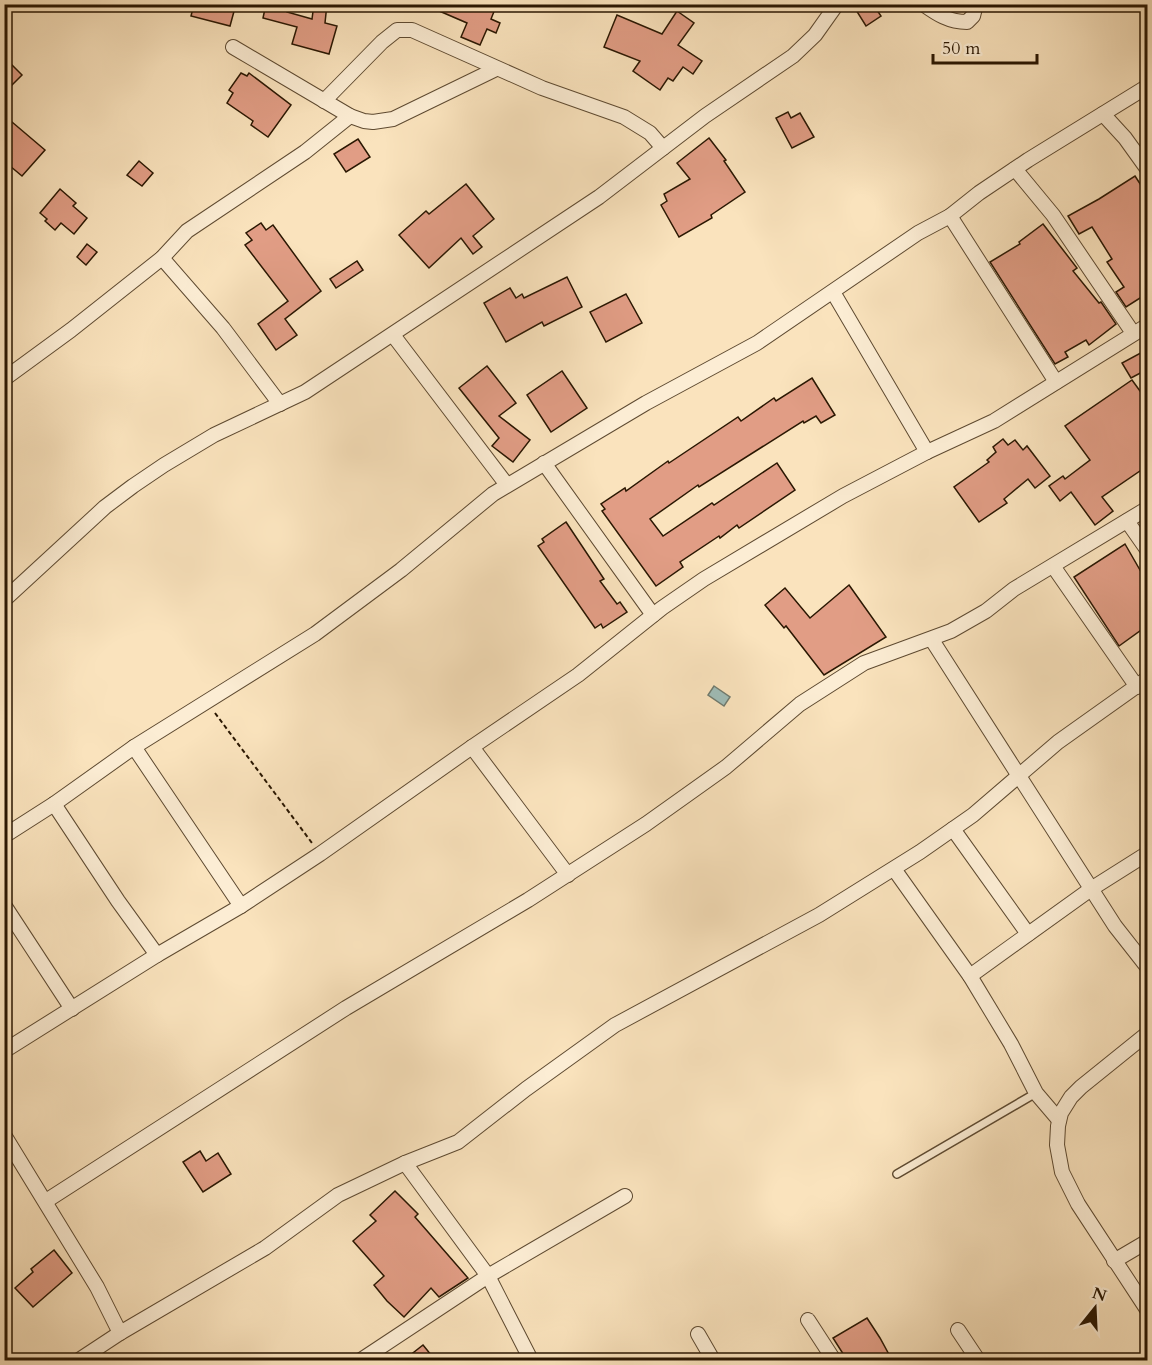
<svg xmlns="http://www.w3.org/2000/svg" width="1152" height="1365" font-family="Cardo,serif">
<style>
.water{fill:#9fbdb8;stroke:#707b6f;stroke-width:1.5}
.building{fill:#e19d85;stroke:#2a1702;stroke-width:1.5}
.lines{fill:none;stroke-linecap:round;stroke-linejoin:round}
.service-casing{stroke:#5e4a31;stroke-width:10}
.minor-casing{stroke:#5e4a31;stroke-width:16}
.path{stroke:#2a1702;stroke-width:2;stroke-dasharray:4.5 3;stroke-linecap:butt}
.service{stroke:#fcedd4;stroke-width:7}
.minor{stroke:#fcedd4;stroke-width:14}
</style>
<rect width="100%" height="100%" fill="#fae3bd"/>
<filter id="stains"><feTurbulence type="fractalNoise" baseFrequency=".00333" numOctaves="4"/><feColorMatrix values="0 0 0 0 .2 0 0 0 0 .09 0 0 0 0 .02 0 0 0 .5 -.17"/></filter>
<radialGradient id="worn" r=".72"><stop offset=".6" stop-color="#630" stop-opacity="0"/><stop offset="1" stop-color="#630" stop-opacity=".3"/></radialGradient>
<!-- water -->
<polygon class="water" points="714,686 730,697 724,706 708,695"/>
<!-- building -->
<g class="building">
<polygon points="194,4 236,4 230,26 191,16"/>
<polygon points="266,4 288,4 287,12 312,19 314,4 327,4 325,23 337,26 329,54 292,44 297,27 263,18"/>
<polygon points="423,4 497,4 491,19 500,23 496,33 487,29 480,45 461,37 467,23"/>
<polygon points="865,4 873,4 881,16 866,26 856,10"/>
<polygon points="677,11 694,23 678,45 702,61 693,74 683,67 673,81 668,78 660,90 633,71 640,61 604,47 617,15 662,34"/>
<polygon points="4,57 22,75 4,93"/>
<polygon points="241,73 247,76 249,73 291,105 268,137 251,125 253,121 227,103 233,93 229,90"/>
<polygon points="788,112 791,118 800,113 814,137 792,148 776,118"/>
<polygon points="12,122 45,150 22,176 4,161 4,131"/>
<polygon points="709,138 726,160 724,161 745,192 711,215 712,218 679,237 661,205 667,201 664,194 690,179 677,163"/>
<polygon points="358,139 370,157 346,172 334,154"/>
<polygon points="139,161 153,173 142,186 127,175"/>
<polygon points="1135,176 1148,196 1148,258 1141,263 1148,272 1148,293 1126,307 1116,292 1124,287 1107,262 1112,259 1092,227 1079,234 1068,216 1099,199"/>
<polygon points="466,184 494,219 473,236 482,247 473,254 461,238 429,268 399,235 426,211 429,214"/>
<polygon points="60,189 76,203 73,206 87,218 74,234 61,223 55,230 45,221 47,219 40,213"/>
<polygon points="261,223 266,230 273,225 321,291 285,319 297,335 276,350 258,324 288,301 245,245 252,240 246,233"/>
<polygon points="1043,224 1077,268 1073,271 1099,303 1101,302 1116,324 1089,345 1086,340 1065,352 1068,357 1055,364 990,262 1020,244 1019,242"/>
<polygon points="87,244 97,252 86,265 77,257"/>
<polygon points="357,261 363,270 336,288 330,279"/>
<polygon points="567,277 582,307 544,326 542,322 506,342 484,303 510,288 516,298 522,294 524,298"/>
<polygon points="626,294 642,323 606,342 590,312"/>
<polygon points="1148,349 1148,369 1131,378 1122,363"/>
<polygon points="487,366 516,403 499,416 530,440 513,462 492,446 499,438 459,388"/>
<polygon points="562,371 587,408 551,432 527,395"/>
<polygon points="812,378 835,415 821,423 816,416 804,423 803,421 699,487 698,485 650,519 663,536 712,503 714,505 777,463 795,490 739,528 737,525 720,538 719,536 680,562 683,567 656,586 602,511 605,509 601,504 625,488 626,491 668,461 669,463 738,417 741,421 774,398 776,401"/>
<polygon points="1132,380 1148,402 1148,482 1140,471 1102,497 1113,511 1095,525 1071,492 1060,501 1049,486 1063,476 1065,479 1090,460 1065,426"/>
<polygon points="1003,439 1008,445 1015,440 1023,450 1027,446 1050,476 1035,488 1028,479 1004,499 1007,503 979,522 954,487 989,462 987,460 996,452 993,447"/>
<polygon points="566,522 604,579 600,581 617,604 620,602 627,612 603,628 601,624 595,628 538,546 544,542 542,539"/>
<polygon points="1125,544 1148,584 1148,625 1119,646 1074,577"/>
<polygon points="849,585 886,637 824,675 786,626 784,628 765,605 785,588 810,618"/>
<polygon points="200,1151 206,1161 218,1153 231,1174 203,1192 183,1162"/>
<polygon points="395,1191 418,1214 415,1217 468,1278 439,1297 431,1288 404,1317 387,1301 374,1285 384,1276 353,1241 376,1221 370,1215"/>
<polygon points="54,1250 72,1273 33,1307 15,1288 33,1272 31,1269"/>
<polygon points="867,1318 880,1338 892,1360 847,1360 833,1338"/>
<polygon points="423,1345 432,1356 426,1360 404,1360"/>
</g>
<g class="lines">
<!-- service casing -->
<g class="service-casing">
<polyline id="service" points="897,1174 1036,1093"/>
</g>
<!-- minor casing -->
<g class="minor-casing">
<g id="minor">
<path d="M923 4C937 14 949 22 967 22L973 16 976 4"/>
<polyline points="233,47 350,116 364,121 373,122 393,119 496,69"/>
<polyline points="324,101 382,42 397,30 412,30 542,88 624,117 650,133 663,148"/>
<polyline points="1103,114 1125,138 1148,170"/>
<polyline points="1015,169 1053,215 1133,333"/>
<polyline points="950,216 1056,382"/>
<polyline points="162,258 223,328 280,404"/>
<polyline points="833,292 927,452"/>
<polyline points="393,335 507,485"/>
<polyline points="4,379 71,330 162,258 187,231 305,152 350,116"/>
<polyline points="544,463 653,615"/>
<polyline points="1127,521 1148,551"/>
<polyline points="1053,566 1137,687"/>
<polyline points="4,600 105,507 133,486 164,465 214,435 305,392 599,197 705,116 793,56 815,35 837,4"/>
<polyline points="932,640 1115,926 1148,968"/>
<polyline points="134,747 241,906"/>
<polyline points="472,747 568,875"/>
<polyline points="54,804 118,901 157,955"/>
<polyline points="953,829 1028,934"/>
<polyline points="4,836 54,804 134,747 315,634 401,570 493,494 646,403 757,343 918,233 950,216 979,193 1028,160 1148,86"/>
<polyline points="894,869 970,976 1011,1044 1036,1093 1059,1120"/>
<polyline points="4,905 72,1009"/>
<polyline points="970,976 1091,889 1148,853"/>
<polyline points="1148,1033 1081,1087 1071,1097 1061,1113 1058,1126 1057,1145 1062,1172 1078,1204 1148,1311"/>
<polyline points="4,1051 157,955 241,906 320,854 472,747 578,675 662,608 704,579 843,496 927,452 994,421 1148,325"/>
<polyline points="4,1135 97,1287 120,1333"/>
<polyline points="405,1163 488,1276 531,1360"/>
<polyline points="46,1201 346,1008 528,900 646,824 726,767 800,704 864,663 951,631 986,611 1014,589 1148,508"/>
<polyline points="1114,1261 1148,1241"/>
<polyline points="808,1320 834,1360"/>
<polyline points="958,1330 978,1360"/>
<polyline points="698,1334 713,1360"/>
<polyline points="79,1360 120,1333 265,1248 338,1195 405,1163 458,1142 526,1089 615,1025 819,915 920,852 973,815 1058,742 1148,678"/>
<polyline points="361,1360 488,1276 625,1196"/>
</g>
</g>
<!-- path -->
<polyline class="path" points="215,713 312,843"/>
<!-- service -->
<use href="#service" class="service"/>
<!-- minor -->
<use href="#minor" class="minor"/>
</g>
<!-- margin -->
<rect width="1152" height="1365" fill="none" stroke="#fae3bd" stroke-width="24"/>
<rect x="6" y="6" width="1140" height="1353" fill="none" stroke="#2a1702" stroke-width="3"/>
<rect x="12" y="12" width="1128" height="1341" fill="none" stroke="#2a1702" stroke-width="1.5"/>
<!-- north arrow -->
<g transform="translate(1095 1308) rotate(18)" stroke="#fcedd4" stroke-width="4.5" paint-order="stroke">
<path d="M0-4.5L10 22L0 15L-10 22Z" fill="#2a1702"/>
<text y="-9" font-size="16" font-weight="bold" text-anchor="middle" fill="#2a1702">N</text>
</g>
<!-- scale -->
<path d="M933 54v9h104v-9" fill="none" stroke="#2a1702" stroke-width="3"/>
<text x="942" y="54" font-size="18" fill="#2a1702" stroke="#fcedd4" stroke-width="4.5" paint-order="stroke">50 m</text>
<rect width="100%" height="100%" filter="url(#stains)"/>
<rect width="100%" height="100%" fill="url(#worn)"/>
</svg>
